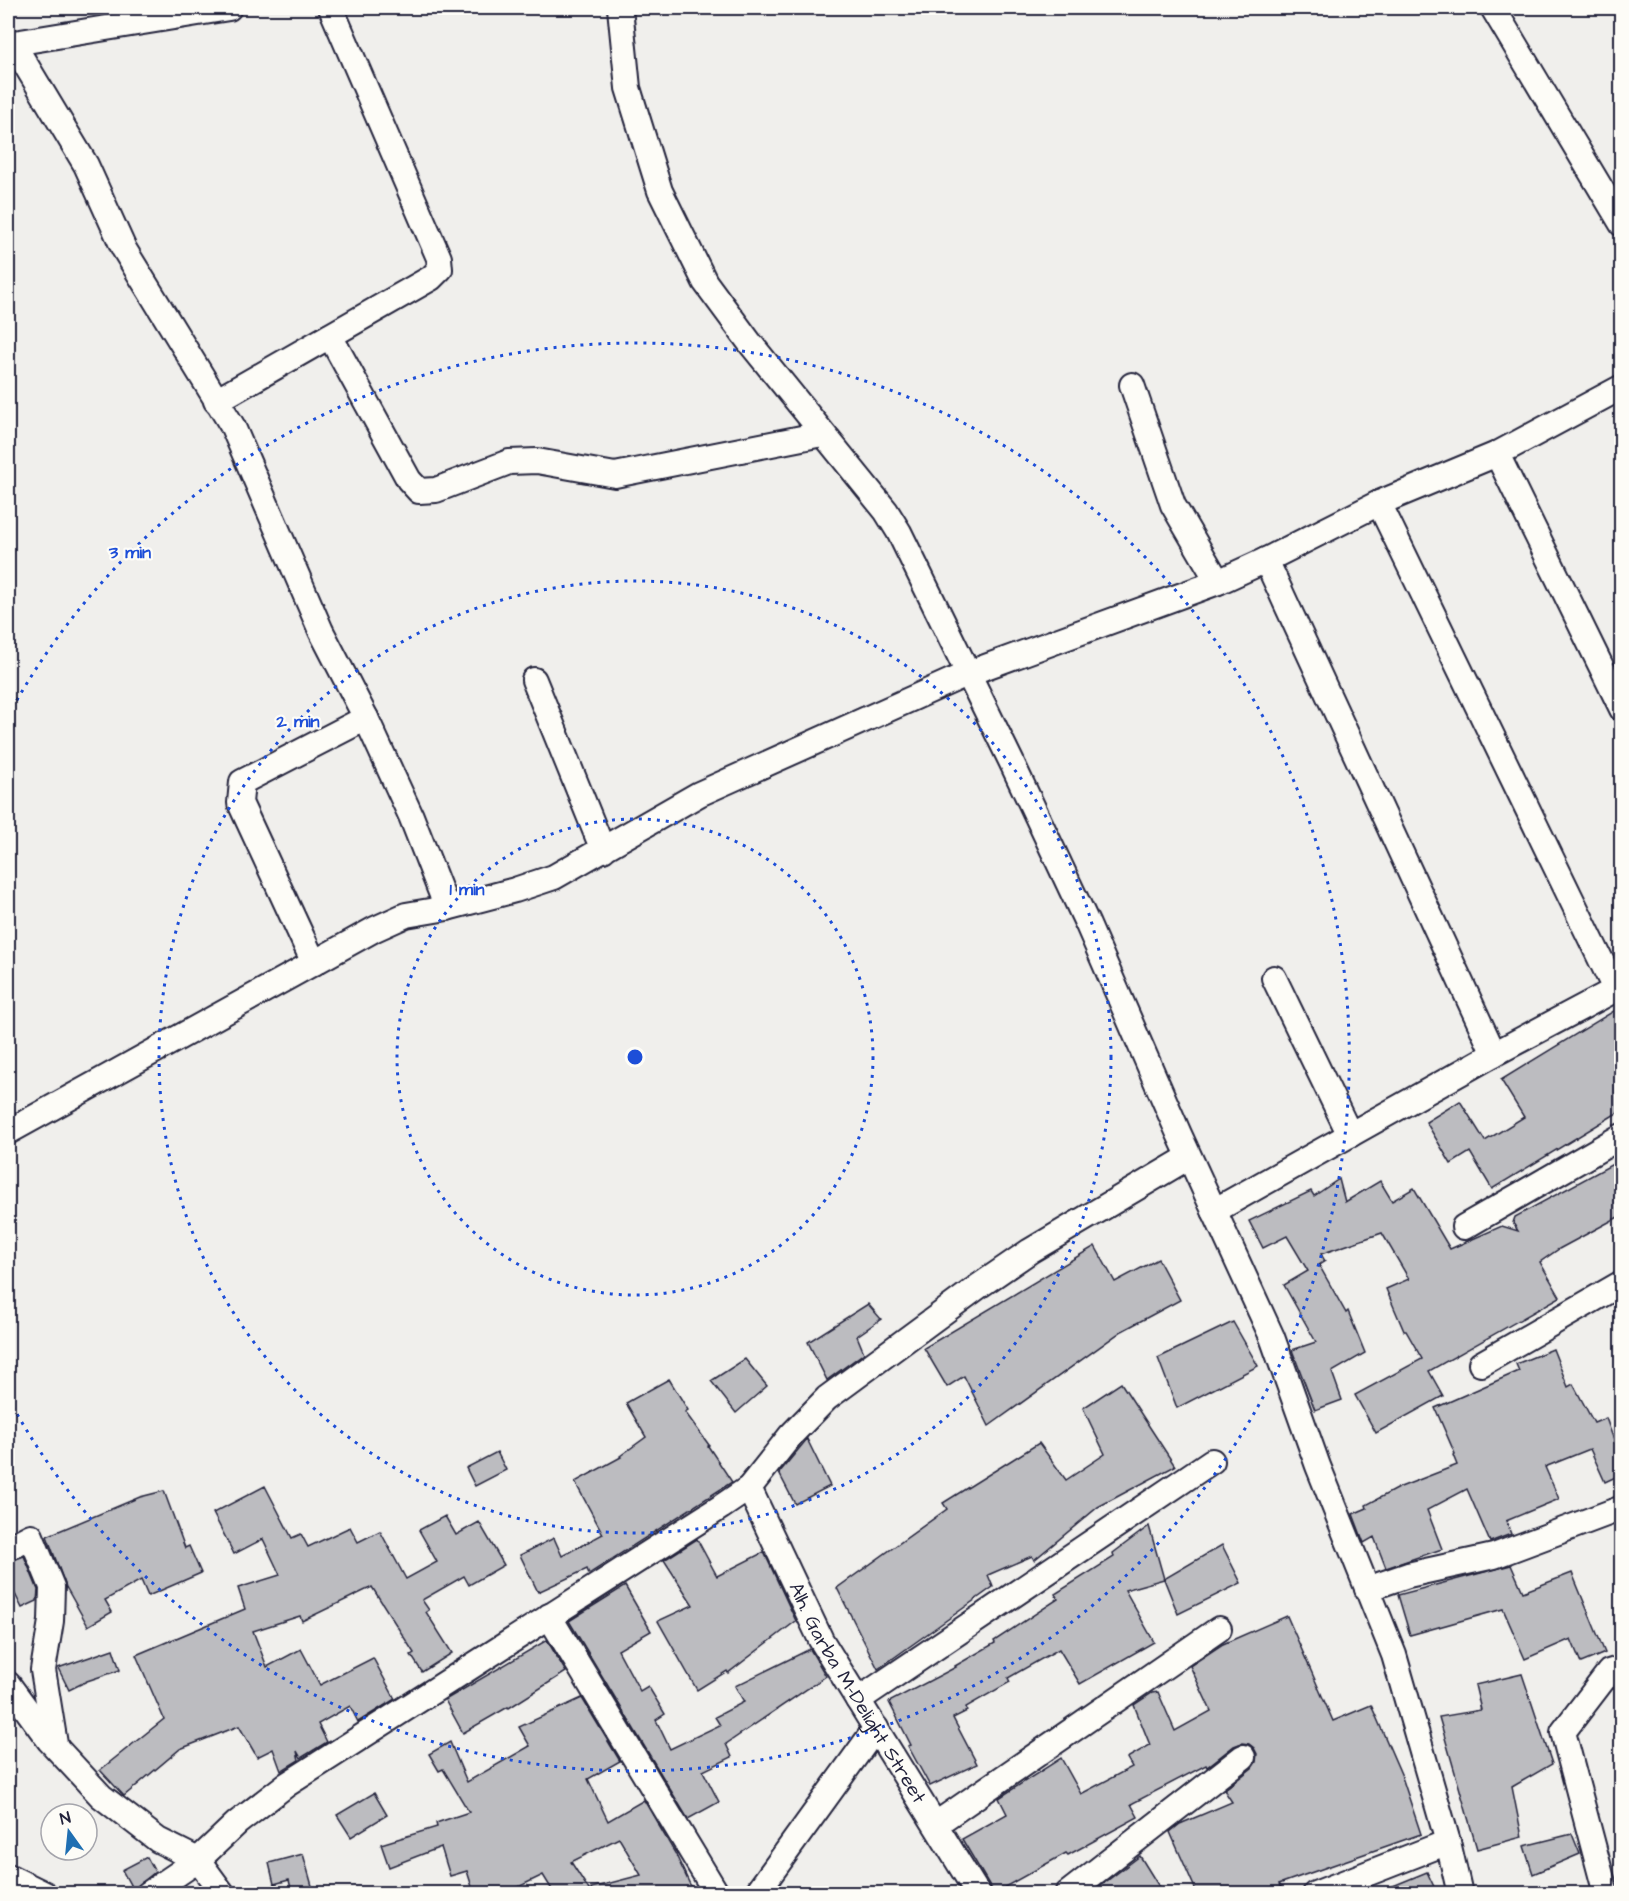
<svg xmlns="http://www.w3.org/2000/svg" width="1629" height="1901" font-family="'Architects Daughter',sans-serif">
<style>
.building{fill:#bcbcc0;stroke:#22223b;stroke-width:1.5}
.lines{fill:none;stroke-linecap:round;stroke-linejoin:round}
.minor-casing{stroke:#22223b;stroke-width:28}
.minor{stroke:#fdfcf7;stroke-width:24}
.ring{fill:none;stroke:#1d4ed8;stroke-width:3;stroke-dasharray:3 6}
.labels{text-anchor:middle;dominant-baseline:central;stroke-width:4.5;stroke-linejoin:round;paint-order:stroke}
.street-label{font-size:20px;fill:#22223b;stroke:#fdfcf7}
.centre{fill:#1d4ed8;stroke:#fdfcf7;stroke-width:3}
.ring-label{font-size:18px;text-anchor:middle;font-weight:bold;fill:#1d4ed8;stroke:#fdfcf7;stroke-width:4.5;stroke-linejoin:round;paint-order:stroke}
</style>
<rect width="100%" height="100%" fill="#f0efec"/>
<filter id="ink" filterUnits="userSpaceOnUse"><feTurbulence type="fractalNoise" baseFrequency=".0167" numOctaves="2"/><feDisplacementMap in="SourceGraphic" scale="12" xChannelSelector="R" yChannelSelector="G"/><feConvolveMatrix kernelMatrix="1 2 1 2 8 2 1 2 1" color-interpolation-filters="sRGB"/></filter>
<g filter="url(#ink)">
<!-- building -->
<g class="building">
<polygon points="1622,1006 1622,1110 1492,1189 1470,1152 1451,1164 1426,1122 1460,1101 1485,1141 1524,1117 1501,1080"/>
<polygon points="1622,1159 1622,1215 1559,1249 1540,1262 1560,1297 1429,1371 1443,1396 1376,1433 1355,1395 1422,1359 1406,1331 1404,1331 1386,1289 1409,1279 1382,1233 1321,1254 1325,1261 1319,1265 1346,1313 1348,1311 1365,1353 1332,1372 1342,1400 1315,1410 1292,1350 1316,1342 1284,1285 1308,1271 1287,1236 1263,1248 1249,1221 1311,1191 1314,1196 1339,1179 1345,1202 1380,1181 1392,1201 1414,1188 1450,1249 1502,1226 1518,1231 1513,1223 1515,1217"/>
<polygon points="1095,1246 1115,1282 1158,1259 1180,1300 1122,1331 989,1426 964,1376 947,1387 924,1348"/>
<polygon points="868,1304 881,1319 857,1336 864,1353 827,1380 808,1342"/>
<polygon points="1233,1322 1258,1366 1177,1408 1158,1358"/>
<polygon points="1553,1349 1568,1387 1573,1384 1594,1423 1606,1418 1615,1443 1622,1440 1622,1474 1605,1482 1590,1449 1545,1467 1559,1499 1506,1521 1511,1534 1490,1542 1467,1489 1427,1510 1442,1549 1386,1568 1374,1537 1364,1543 1353,1514 1367,1508 1366,1505 1398,1488 1457,1465 1453,1455 1455,1454 1435,1408 1519,1371 1516,1364"/>
<polygon points="745,1359 767,1386 736,1413 711,1381"/>
<polygon points="669,1379 688,1410 685,1412 709,1445 708,1446 732,1482 589,1574 587,1569 538,1592 520,1555 554,1538 562,1556 603,1534 575,1482 621,1457 620,1456 646,1437 626,1403"/>
<polygon points="1121,1383 1175,1466 1098,1507 1034,1560 1032,1556 988,1575 993,1587 878,1669 837,1588 947,1509 943,1503 1039,1443 1066,1480 1105,1454 1083,1408"/>
<polygon points="807,1439 830,1486 795,1504 779,1473"/>
<polygon points="497,1452 506,1470 475,1486 466,1468"/>
<polygon points="265,1486 292,1538 301,1534 308,1547 350,1527 358,1542 380,1531 406,1579 437,1562 419,1530 445,1516 456,1535 479,1522 504,1565 469,1585 464,1576 422,1600 429,1610 426,1612 452,1653 422,1672 411,1655 414,1653 372,1587 302,1621 300,1616 253,1631 267,1667 301,1649 320,1685 373,1658 395,1699 358,1722 350,1706 318,1724 327,1742 301,1758 297,1751 299,1760 281,1771 273,1749 257,1757 239,1726 180,1749 124,1796 100,1770 164,1719 136,1655 245,1609 238,1588 280,1575 263,1539 234,1554 213,1513"/>
<polygon points="164,1491 185,1548 189,1546 201,1573 148,1596 141,1580 105,1600 112,1612 88,1626 66,1587 47,1536 140,1497"/>
<polygon points="1149,1526 1164,1579 1125,1590 1154,1642 1080,1684 1059,1649 1008,1678 1010,1682 966,1707 967,1711 953,1718 977,1764 930,1786 908,1746 911,1745 889,1702 956,1667 955,1666 995,1643 994,1641 1058,1599 1055,1594 1114,1557 1113,1553"/>
<polygon points="697,1539 717,1576 764,1552 796,1621 728,1673 727,1671 697,1690 658,1621 693,1605 664,1560"/>
<polygon points="1222,1545 1241,1583 1178,1614 1164,1579"/>
<polygon points="24,1556 38,1590 37,1601 22,1608 8,1580 8,1562"/>
<polygon points="1511,1565 1523,1592 1572,1573 1605,1653 1581,1663 1571,1639 1525,1659 1503,1609 1410,1635 1398,1595"/>
<polygon points="625,1586 651,1631 618,1650 640,1691 648,1686 665,1714 656,1720 670,1749 720,1725 715,1717 744,1702 735,1686 810,1649 826,1676 726,1744 732,1757 703,1771 719,1802 688,1819 569,1621"/>
<polygon points="1287,1616 1333,1721 1371,1705 1401,1774 1421,1834 1279,1884 1281,1887 1267,1893 1197,1893 1170,1832 1180,1824 1232,1802 1224,1790 1252,1768 1256,1762 1257,1754 1254,1748 1249,1744 1242,1743 1234,1746 1207,1767 1206,1765 1131,1804 1138,1817 1068,1855 1066,1853 994,1893 962,1839 1007,1814 999,1798 1061,1758 1081,1794 1132,1767 1127,1758 1150,1745 1134,1705 1152,1693 1158,1692 1175,1731 1211,1711 1190,1666 1223,1644"/>
<polygon points="547,1640 566,1672 509,1708 508,1707 463,1733 445,1700"/>
<polygon points="113,1649 120,1670 87,1681 69,1690 58,1668"/>
<polygon points="1522,1674 1552,1764 1512,1787 1522,1837 1477,1849 1439,1717 1481,1710 1475,1685"/>
<polygon points="582,1698 620,1761 588,1779 608,1821 644,1800 675,1853 694,1893 592,1893 591,1888 641,1875 619,1838 571,1862 591,1893 554,1893 543,1875 506,1893 474,1893 467,1871 450,1876 441,1847 389,1867 381,1844 437,1827 436,1823 469,1812 443,1769 439,1771 429,1754 450,1742 467,1782 530,1746 519,1727"/>
<polygon points="374,1793 387,1815 351,1837 337,1815"/>
<polygon points="1572,1834 1580,1854 1533,1874 1524,1846"/>
<polygon points="303,1854 314,1893 292,1893 289,1880 274,1884 269,1863"/>
<polygon points="1140,1856 1163,1893 1091,1893 1136,1859"/>
<polygon points="147,1857 155,1872 133,1890 122,1870"/>
<polygon points="1427,1872 1437,1893 1376,1893"/>
</g>
<g class="lines">
<!-- minor casing -->
<g class="minor-casing">
<g id="minor">
<polyline points="620,8 628,88 660,191 705,282 750,343 886,511 899,532 1011,761 1088,925 1179,1134 1272,1337 1318,1466 1394,1655 1448,1842 1460,1894"/>
<polyline points="1493,8 1622,224"/>
<polyline points="12,42 86,165 124,249 233,427 321,631 366,718 411,816 447,908"/>
<polyline points="8,44 229,8"/>
<polyline points="330,336 409,480 419,491 436,490 509,462 537,461 615,475 822,434"/>
<polyline points="1132,385 1173,505 1218,582"/>
<polyline points="216,401 431,278 440,269 439,258 331,8"/>
<polyline points="1497,454 1622,709"/>
<polyline points="1379,503 1615,989"/>
<polyline points="1266,560 1494,1054"/>
<polyline points="534,680 603,850"/>
<polyline points="314,963 240,803 242,782 366,718"/>
<polyline points="1274,978 1350,1135"/>
<polyline points="8,1132 375,929 406,915 447,908 515,890 554,877 699,794 969,673 1218,582 1266,560 1379,503 1497,454 1622,387"/>
<polyline points="1214,1211 1494,1054 1622,986"/>
<polyline points="1464,1227 1622,1136"/>
<polyline points="1481,1364 1622,1283"/>
<path id="s1" d="M749 1488 821 1640 978 1894"/>
<polyline points="8,1548 31,1536 52,1587 51,1621 43,1670 55,1744"/>
<polyline points="1367,1589 1408,1575 1494,1556 1622,1508"/>
<polyline points="549,1616 717,1894"/>
<polyline points="8,1684 49,1740 101,1796 158,1840 198,1860 223,1894"/>
<polyline points="858,1700 1212,1461"/>
<polyline points="936,1824 1219,1629"/>
<polyline points="8,1876 45,1894"/>
<polyline points="148,1894 198,1860 237,1823 286,1785 721,1507 749,1488 791,1435 827,1398 979,1286 1030,1251 1189,1157"/>
<polyline points="756,1894 876,1728"/>
<polyline points="1067,1894 1243,1757"/>
<polyline points="1315,1894 1448,1842"/>
<polyline points="1606,1894 1563,1732 1609,1672 1622,1668"/>
</g>
</g>
<!-- minor -->
<use href="#minor" class="minor"/>
</g>
</g>
<!-- distance rings -->
<g class="ring">
<circle cx="635" cy="1057" r="238"/>
<circle cx="635" cy="1057" r="476"/>
<path d="M8 716A714 714 0 1 1 8 1398"/>
</g>
<g class="labels">
<!-- street labels -->
<g class="street-label">
<text stroke="none"><textPath href="#s1" startOffset="232">Alh. Garba M-Delight Street</textPath></text>
</g>
</g>
<circle cx="635" cy="1057" r="9" class="centre"/>
<g class="ring-label">
<text x="130" y="558">3 min</text>
<text x="298" y="727">2 min</text>
<text x="467" y="895">1 min</text>
</g>
<!-- margin -->
<rect width="1629" height="1901" fill="none" stroke="#fdfcf7" stroke-width="30"/>
<rect x="15" y="15" width="1599" height="1871" fill="none" stroke="#22223b" stroke-width="2" filter="url(#ink)"/>
<!-- north arrow -->
<g transform="translate(69 1832) rotate(345)"><circle r="28" fill="#fdfcf7" stroke="#a5a5ac" stroke-width="1.5"/>
<path d="M0-4.5L10 22L0 15L-10 22Z" fill="#1f6fb2"/>
<text y="-9" font-size="16" font-weight="bold" text-anchor="middle" fill="#22223b">N</text>
</g>
</svg>
